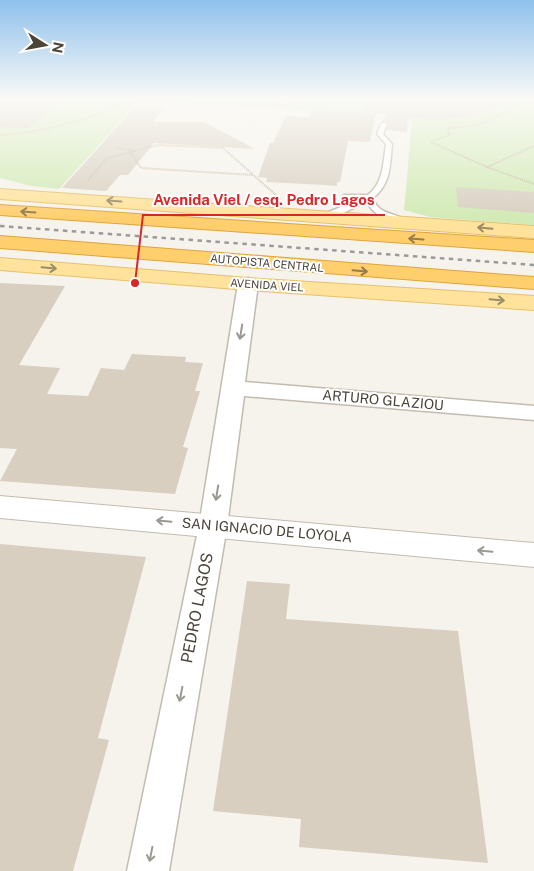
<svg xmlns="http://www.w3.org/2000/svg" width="534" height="871" font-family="'Public Sans',sans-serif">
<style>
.green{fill:#d2eab5}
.building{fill:#d8cfc1}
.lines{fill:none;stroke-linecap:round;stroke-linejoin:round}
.service-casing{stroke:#c2bbae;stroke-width:3}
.minor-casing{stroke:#c2bbae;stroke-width:3}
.tertiary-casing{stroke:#c2bbae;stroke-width:2}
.primary-casing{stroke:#e6c16a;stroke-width:2}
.motorway-casing{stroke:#e0a43c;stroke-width:2}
.path{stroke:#c4b79f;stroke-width:2;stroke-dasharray:1 1;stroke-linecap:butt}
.service{fill:#fff;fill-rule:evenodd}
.minor{fill:#fff;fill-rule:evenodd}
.tertiary{fill:#fff;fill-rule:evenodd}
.primary{fill:#ffe39c;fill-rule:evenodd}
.motorway{fill:#ffcf6e;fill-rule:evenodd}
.rail{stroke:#9a9a9a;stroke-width:2.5;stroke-dasharray:4.5 4.5;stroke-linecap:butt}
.oneway{stroke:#9c8c66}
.oneway2{stroke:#937c4e}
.oneway3{stroke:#9c9892}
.labels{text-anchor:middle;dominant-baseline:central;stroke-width:4;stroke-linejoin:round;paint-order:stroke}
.far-street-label{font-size:11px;fill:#4b4439;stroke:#fff}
.street-label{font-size:14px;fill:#4b4439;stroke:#fff}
.near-street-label{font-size:16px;fill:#4b4439;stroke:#fff}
.leader{fill:none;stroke:#d62828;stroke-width:2}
.callout-dot{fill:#d62828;stroke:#fff;stroke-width:2}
.callout-label{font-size:15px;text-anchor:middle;font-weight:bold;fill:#d62828;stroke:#fff;stroke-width:4;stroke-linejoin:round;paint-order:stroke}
</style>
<rect width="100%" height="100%" fill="#f6f3ec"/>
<!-- green -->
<polygon class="green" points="0,98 534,98 534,225 430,217 404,210 412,121 399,115 139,101 59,189 31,186 0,178"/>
<!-- building -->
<g class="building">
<polygon points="0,98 65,98 28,128 17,128 0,127"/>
<polygon points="365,98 509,98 510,104 461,118 433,120 408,117 407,132 386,130 389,123 384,120 387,114 364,111"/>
<polygon points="135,107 163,109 153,122 204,122 255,149 154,143 128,175 120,175 106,191 62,188"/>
<polygon points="312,110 376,114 370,142 348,141 340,182 337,182 337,186 325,185 266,182 267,178 258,177 270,143 273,143 286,116 309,117"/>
<polygon points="456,187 534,192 534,213 458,207"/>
<polygon points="0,283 65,286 19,365 60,368 47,394 88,396 101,368 124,370 132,354 186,357 185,362 203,363 195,391 200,391 183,447 188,448 175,494 0,481 17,449 0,448"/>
<polygon points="0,544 146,557 98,738 109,740 73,871 0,871"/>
<polygon points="247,581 290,584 286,619 458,631 488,863 299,847 301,819 213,811"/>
</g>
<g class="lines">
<!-- service casing -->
<g class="service-casing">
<g id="service">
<polygon points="288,98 296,98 284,105 280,105 280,103"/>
<polygon points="525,98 534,98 534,102 526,99"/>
<path d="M384 122 387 124 383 134 392 144C390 165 391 184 373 198 378 215 394 212 405 220L401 222C386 219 374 216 367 202L343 213 324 218V214L360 199H344V195H368C384 182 383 163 386 144L377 134 381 124Z"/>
</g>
</g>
<!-- minor casing -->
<g class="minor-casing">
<polygon id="minor" points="248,278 255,280 258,284 245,382 534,406 534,420 244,396 227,526 169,871 127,871 199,526 238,284 241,280"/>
</g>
<!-- tertiary casing -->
<g class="tertiary-casing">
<polygon id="tertiary" points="0,496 534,543 534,567 0,518"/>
</g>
<!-- primary casing -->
<g class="primary-casing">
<g id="primary">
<polygon points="0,189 534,226 534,238 0,199"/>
<polygon points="0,258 248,278 534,296 534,310 248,290 0,270"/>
</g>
</g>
<!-- motorway casing -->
<g class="motorway-casing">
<g id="motorway">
<polygon points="0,205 534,240 534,252 0,215"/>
<polygon points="0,236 534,277 534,289 0,248"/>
</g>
</g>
<!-- path -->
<g class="path">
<path d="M516 105C492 122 477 127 448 128L449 135 431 142 487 167 534 184"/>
<path d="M0 135C45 131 92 121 131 98"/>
<polyline points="118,148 134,150"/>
<polyline points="130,152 141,168 253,175"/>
<polyline points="487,167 534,146"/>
<polyline points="88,180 107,158 159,145 223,148 277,196"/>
</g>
<!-- service -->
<use href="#service" class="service"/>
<!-- minor -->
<use href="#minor" class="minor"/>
<!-- tertiary -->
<use href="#tertiary" class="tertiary"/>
<!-- primary -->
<use href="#primary" class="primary"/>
<!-- motorway -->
<use href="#motorway" class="motorway"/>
<!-- rail -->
<polyline class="rail" points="0,226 534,265"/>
</g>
<!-- one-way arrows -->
<defs><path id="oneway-shaft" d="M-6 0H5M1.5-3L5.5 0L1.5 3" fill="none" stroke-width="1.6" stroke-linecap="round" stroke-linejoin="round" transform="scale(1.25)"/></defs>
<g class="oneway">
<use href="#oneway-shaft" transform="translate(114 201) rotate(-176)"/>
<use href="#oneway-shaft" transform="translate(485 228) rotate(-175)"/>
<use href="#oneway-shaft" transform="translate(49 268) rotate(5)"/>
<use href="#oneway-shaft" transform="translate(497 300) rotate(5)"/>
</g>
<g class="oneway2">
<use href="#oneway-shaft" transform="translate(28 212) rotate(-176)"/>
<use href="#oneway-shaft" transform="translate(416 239) rotate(-176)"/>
<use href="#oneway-shaft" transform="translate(360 271) rotate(5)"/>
</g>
<g class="oneway3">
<use href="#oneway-shaft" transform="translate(241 332) rotate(99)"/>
<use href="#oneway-shaft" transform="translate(217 493) rotate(99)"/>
<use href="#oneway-shaft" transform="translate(164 521) rotate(-175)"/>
<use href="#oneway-shaft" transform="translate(485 551) rotate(-175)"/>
<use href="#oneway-shaft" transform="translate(181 694) rotate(101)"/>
<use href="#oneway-shaft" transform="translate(151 854) rotate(101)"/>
</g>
<!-- sky -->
<linearGradient id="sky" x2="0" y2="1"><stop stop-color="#8fc1ec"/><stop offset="0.45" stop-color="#fbfaf6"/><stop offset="1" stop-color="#fbfaf6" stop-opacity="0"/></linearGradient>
<rect width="534" height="220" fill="url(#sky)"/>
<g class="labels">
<!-- far-street labels -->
<g class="far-street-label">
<text transform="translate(267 263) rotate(5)">AUTOPISTA CENTRAL</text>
<text transform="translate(267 285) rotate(4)">AVENIDA VIEL</text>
</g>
<!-- street labels -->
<g class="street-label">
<text transform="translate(383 400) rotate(5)">ARTURO GLAZIOU</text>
<text transform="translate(267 530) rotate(5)">SAN IGNACIO DE LOYOLA</text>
</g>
<!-- near-street labels -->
<g class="near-street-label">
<text transform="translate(197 608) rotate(-79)">PEDRO LAGOS</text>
</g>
</g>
<!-- callouts -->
<path class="leader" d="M135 283L143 215H385"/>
<circle class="callout-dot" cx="135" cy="283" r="5"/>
<g class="callout-label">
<text x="264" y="205">Avenida Viel / esq. Pedro Lagos</text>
</g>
<!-- north arrow -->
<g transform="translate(45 45) rotate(101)" stroke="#ffffff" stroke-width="4" paint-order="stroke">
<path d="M0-4L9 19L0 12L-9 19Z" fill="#4b4439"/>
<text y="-8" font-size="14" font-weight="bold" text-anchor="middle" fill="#4b4439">N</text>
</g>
</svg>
